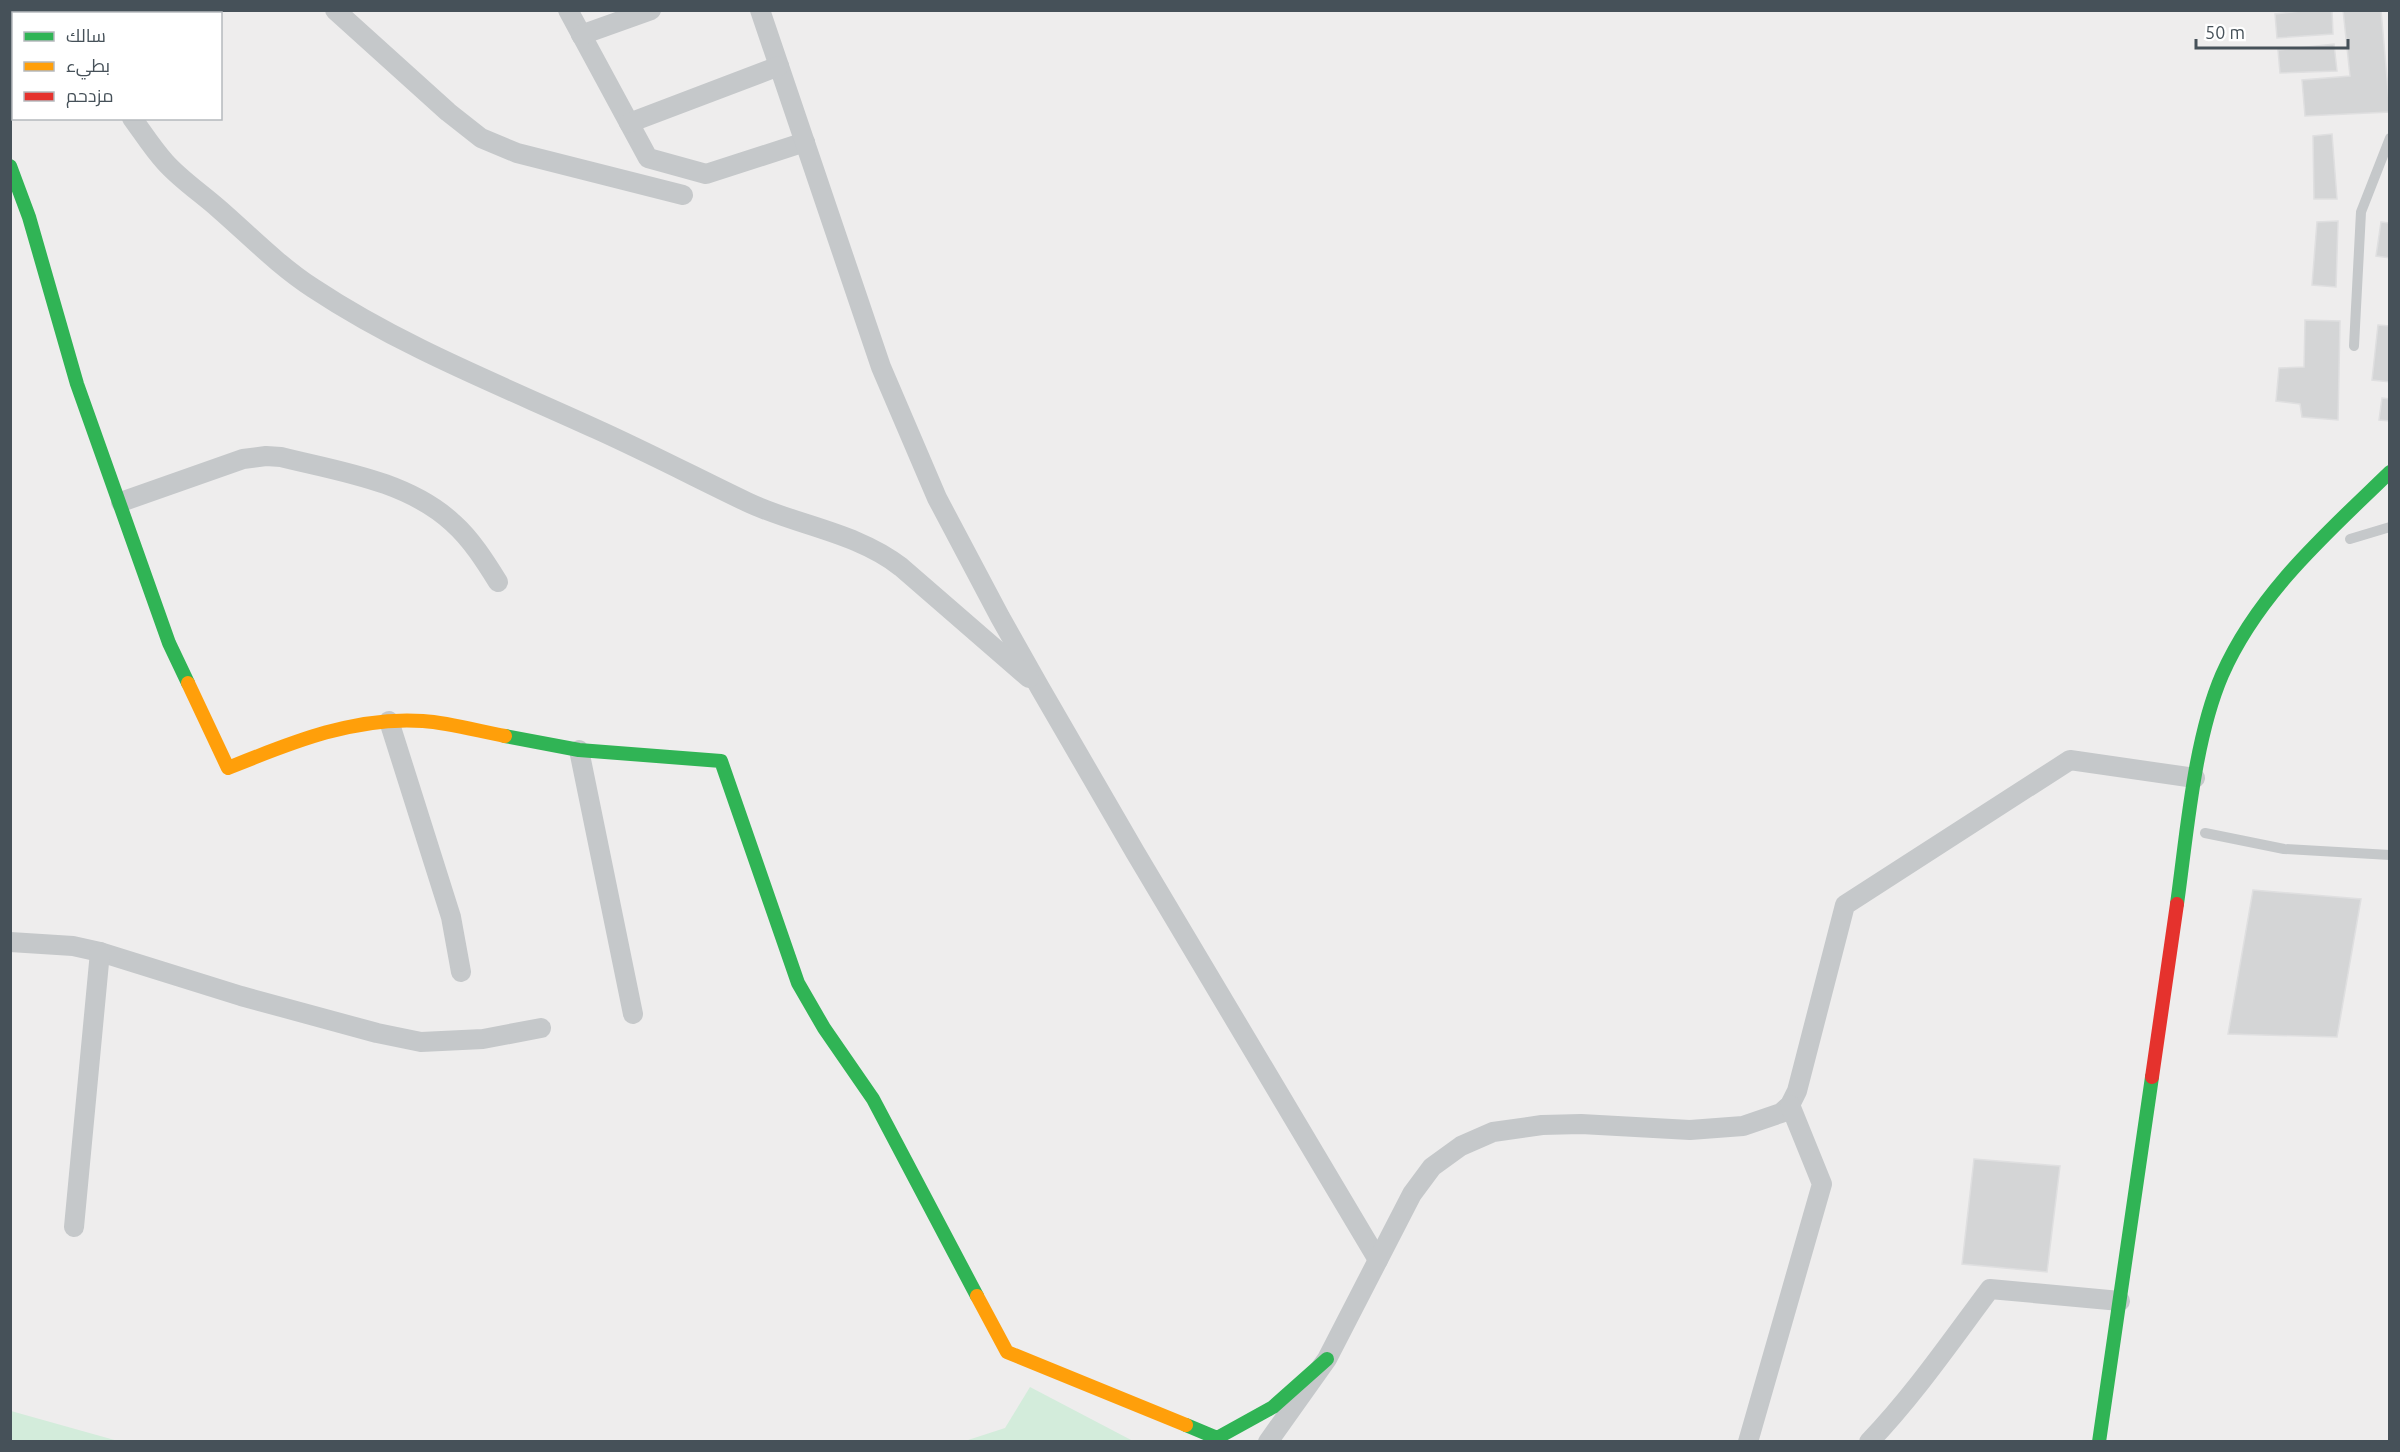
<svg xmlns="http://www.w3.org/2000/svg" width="2400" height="1452" font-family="Ubuntu,Cairo,sans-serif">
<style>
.green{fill:#d3ecdb}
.building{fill:#d4d5d6;stroke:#dfdfe0;stroke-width:1.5}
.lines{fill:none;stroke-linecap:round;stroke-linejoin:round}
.lane{stroke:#c5c8ca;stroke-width:10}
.street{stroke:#c5c8ca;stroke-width:20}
.fast{stroke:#30b455;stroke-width:14}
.slow{stroke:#ff9f0a;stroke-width:14}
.jam{stroke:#e5322d;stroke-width:14}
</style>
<rect width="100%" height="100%" fill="#eeeded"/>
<!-- green -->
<g class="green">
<polygon points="1030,1387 1133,1441 965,1441 1005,1428"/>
<polygon points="10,1411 11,1411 118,1441 11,1441"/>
</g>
<!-- building -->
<g class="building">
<polygon points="2309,10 2332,10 2333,34 2277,38 2275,14"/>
<polygon points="2343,10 2381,10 2390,112 2305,116 2302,80 2350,76"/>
<polygon points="2334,44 2337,71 2280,73 2278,50"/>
<polygon points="2332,134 2337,199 2314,199 2313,136"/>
<polygon points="2338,221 2336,287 2312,285 2317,222"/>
<polygon points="2381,222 2390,223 2390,258 2376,256"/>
<polygon points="2305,320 2340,321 2338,420 2302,417 2300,404 2276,401 2279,368 2304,367"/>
<polygon points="2378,325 2390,326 2390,382 2372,380"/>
<polygon points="2382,398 2390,399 2390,421 2379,420"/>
<polygon points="2253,890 2361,899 2337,1037 2228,1034"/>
<polygon points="1974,1159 2060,1166 2047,1272 1962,1264"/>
</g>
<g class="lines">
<!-- lane -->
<g class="lane">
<polyline points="2354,346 2361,212 2390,138"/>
<polyline points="2350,539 2390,527"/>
<polyline points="2205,833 2284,849 2390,855"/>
</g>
<!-- street -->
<g class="street">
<polyline points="49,10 52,14"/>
<polyline points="335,10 448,112 481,138 517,153 683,195"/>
<polyline points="568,10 648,158 706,174 805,142"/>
<polyline points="760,10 881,367 937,498 1000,617 1040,688 1135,852 1378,1260"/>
<polyline points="581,35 651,10"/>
<path d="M132 118C143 133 153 149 165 162 181 180 201 193 219 209 250 236 279 266 313 288 402 347 500 385 596 429 647 452 697 478 747 502 798 526 856 532 901 567L1029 678"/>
<polyline points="629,123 779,66"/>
<path d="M121 502 243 459 266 456 281 457C338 471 408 481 453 523 471 539 485 561 498 582"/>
<polyline points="389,721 451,917 461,972"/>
<polyline points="579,750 633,1014"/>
<polyline points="10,942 73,946 100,952 241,996 377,1033 421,1042 483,1039 541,1028"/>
<polyline points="74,1227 100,952"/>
<polyline points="1268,1442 1327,1359 1412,1194 1432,1167 1461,1146 1493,1132 1542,1125 1581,1124 1690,1130 1743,1126 1781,1113 1790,1105 1797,1091 1845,905 2070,760 2195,778"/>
<polyline points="1748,1442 1822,1184 1790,1105"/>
<path d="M1869 1442C1914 1395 1951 1341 1990 1289L2120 1301"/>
</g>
<!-- fast -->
<g class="fast">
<polyline points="10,166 29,217 77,384 169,643 188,683"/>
<polyline points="505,736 579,750 721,761 798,983 824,1028 873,1099 977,1296"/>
<path d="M2177 904C2187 833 2194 740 2222 675 2258 593 2327 533 2390 472"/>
<polyline points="1186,1425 1217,1438 1273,1407 1327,1359"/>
<polyline points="2099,1442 2152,1077"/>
</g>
<!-- slow -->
<g class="slow">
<path d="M188 683 228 768C290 743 355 716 423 721 451 723 478 731 505 736"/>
<polyline points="977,1296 1007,1352 1186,1425"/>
</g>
<!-- jam -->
<polyline class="jam" points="2152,1077 2177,904"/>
</g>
<!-- border -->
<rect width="2400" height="1452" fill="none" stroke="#465159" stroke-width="24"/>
<!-- legend -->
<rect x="12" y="12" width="210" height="108" fill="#ffffff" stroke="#b5b9bd" stroke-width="1.5"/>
<rect x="24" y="32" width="30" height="9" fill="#30b455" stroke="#b5b9bd" stroke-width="1.5"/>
<text x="66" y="42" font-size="18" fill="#465159">سالك</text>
<rect x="24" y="62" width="30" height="9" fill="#ff9f0a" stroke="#b5b9bd" stroke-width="1.5"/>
<text x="66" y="72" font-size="18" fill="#465159">بطيء</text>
<rect x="24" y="92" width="30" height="9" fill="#e5322d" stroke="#b5b9bd" stroke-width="1.5"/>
<text x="66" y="102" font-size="18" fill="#465159">مزدحم</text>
<!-- scale -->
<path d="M2196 39v9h152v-9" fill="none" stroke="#465159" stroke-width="3"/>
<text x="2205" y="39" font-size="18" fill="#465159" stroke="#ffffff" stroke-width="4.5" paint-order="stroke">50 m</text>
</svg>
